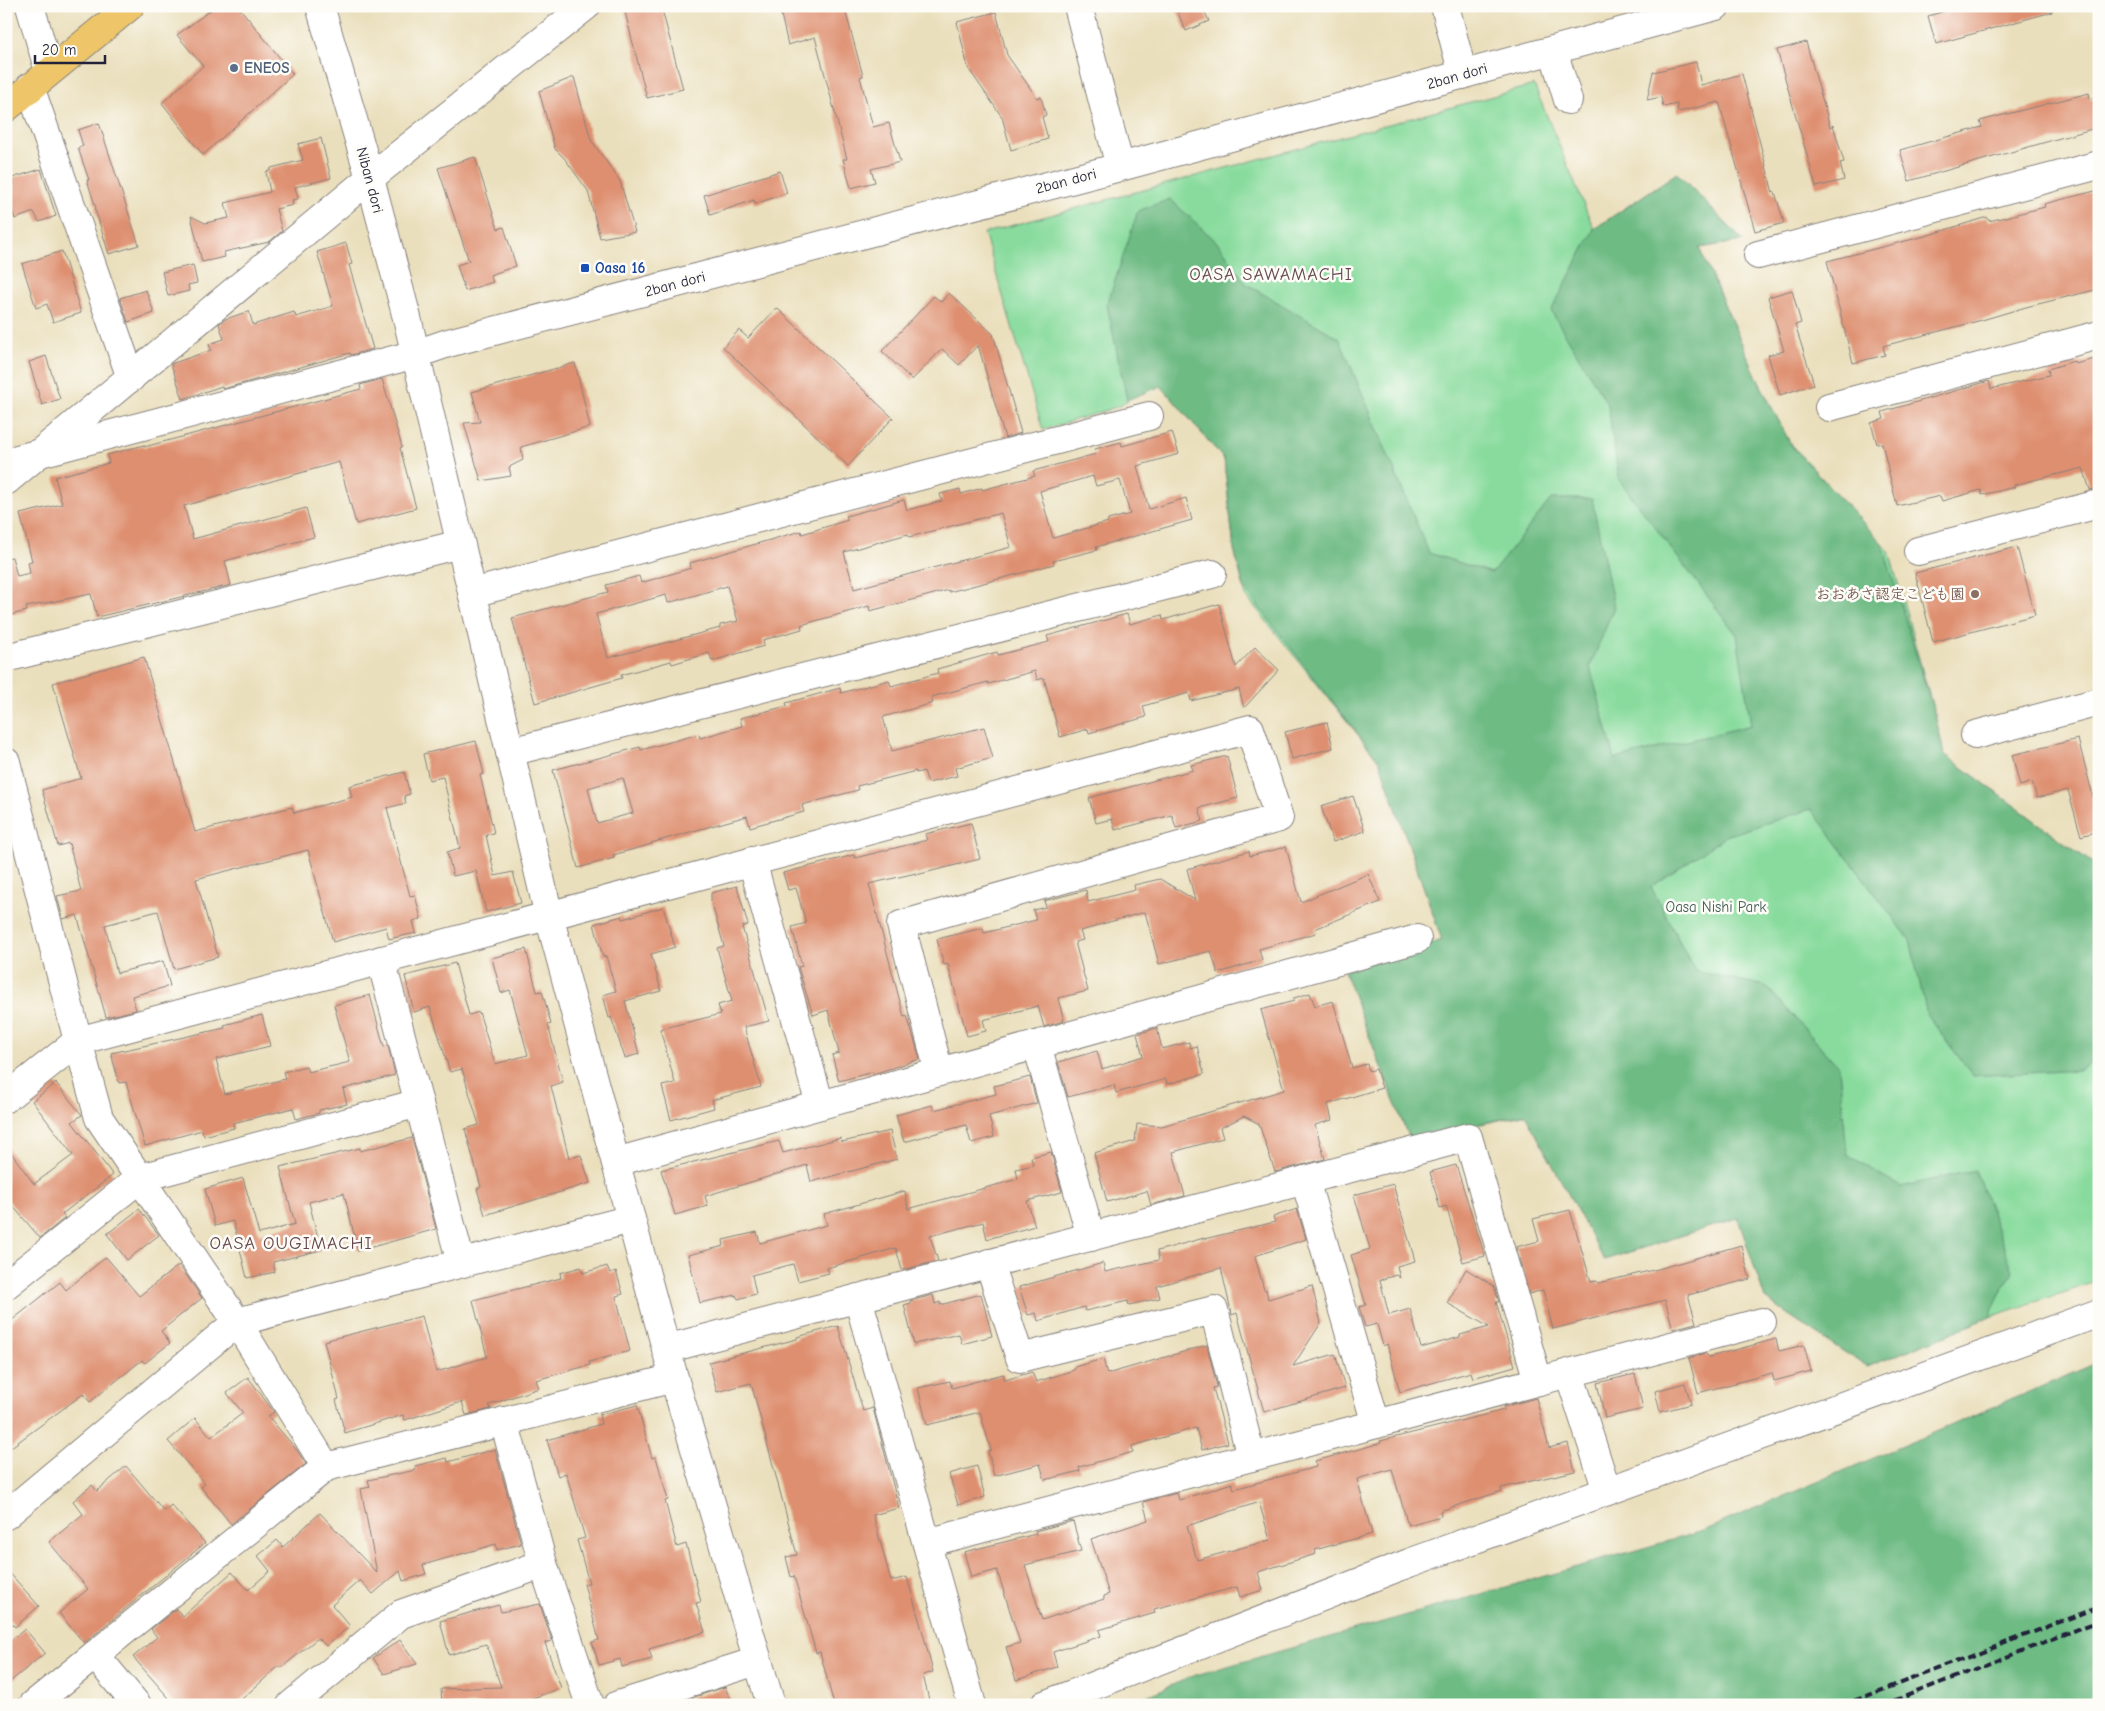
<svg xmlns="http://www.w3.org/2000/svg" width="2105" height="1711" font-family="'Comic Neue','Klee One',sans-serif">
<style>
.green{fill:#88db9d;stroke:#557e6c}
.forest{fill:#6ebb84;stroke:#486e60}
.building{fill:#de8f70;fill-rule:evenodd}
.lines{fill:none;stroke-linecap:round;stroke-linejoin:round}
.minor-casing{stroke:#86807c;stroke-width:30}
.major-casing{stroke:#86807c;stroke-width:30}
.minor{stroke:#fff;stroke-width:28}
.major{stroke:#eec569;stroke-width:28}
.rail{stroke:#22223b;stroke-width:4;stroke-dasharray:8 4;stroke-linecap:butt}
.service-dot{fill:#5c6f8a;stroke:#fdfcf7;stroke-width:2}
.transit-dot{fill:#1a4fb4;stroke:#fdfcf7;stroke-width:2}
.education-dot{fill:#8d6e63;stroke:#fdfcf7;stroke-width:2}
.labels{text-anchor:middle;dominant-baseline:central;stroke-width:5;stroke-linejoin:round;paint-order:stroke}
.service-label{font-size:15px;font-weight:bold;fill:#4e5e75;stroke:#fdfcf7;text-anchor:start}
.street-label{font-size:15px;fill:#22223b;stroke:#fdfcf7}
.transit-label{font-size:15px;font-weight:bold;fill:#164399;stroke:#fdfcf7;text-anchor:start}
.education-label{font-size:15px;font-weight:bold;fill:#785e54;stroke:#fdfcf7;text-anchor:end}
.park-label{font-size:15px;fill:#415a58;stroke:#fdfcf7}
.quarter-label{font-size:18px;letter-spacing:1px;fill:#64484e;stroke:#fdfcf7}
</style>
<rect width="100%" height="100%" fill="#fdfcf7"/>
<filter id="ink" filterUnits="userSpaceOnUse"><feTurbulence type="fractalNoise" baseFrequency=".02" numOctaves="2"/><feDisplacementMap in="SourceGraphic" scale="10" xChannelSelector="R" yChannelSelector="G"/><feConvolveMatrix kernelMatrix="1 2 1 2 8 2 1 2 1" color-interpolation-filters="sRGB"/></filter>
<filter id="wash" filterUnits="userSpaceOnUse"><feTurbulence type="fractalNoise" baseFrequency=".0096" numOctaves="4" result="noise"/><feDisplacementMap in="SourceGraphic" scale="20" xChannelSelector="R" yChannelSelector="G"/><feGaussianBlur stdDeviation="1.12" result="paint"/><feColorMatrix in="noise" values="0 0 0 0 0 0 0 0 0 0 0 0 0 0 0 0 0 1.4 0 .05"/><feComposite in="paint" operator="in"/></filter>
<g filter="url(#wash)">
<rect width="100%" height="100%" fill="#eadfbc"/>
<!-- green -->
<polygon class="green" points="1534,85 1594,229 1677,173 1743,241 1699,248 1759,382 1791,445 1889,551 1936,719 1944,754 2099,868 2099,1281 1990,1317 1867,1367 1765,1299 1738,1218 1604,1260 1533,1113 1409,1139 1344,971 1442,940 1380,762 1246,596 1234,549 1224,459 1155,378 1120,406 1043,430 984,233"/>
<!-- forest -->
<g class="forest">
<polygon points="1677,173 1743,241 1699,248 1759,382 1791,445 1882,543 1936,719 1944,754 2099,868 2099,1059 2081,1070 1973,1076 1927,1015 1910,940 1811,809 1726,836 1651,887 1695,971 1766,986 1839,1067 1847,1154 1900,1187 1975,1170 2013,1271 1993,1308 1990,1317 1867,1367 1765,1299 1738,1218 1604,1260 1525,1114 1409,1139 1344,971 1442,940 1380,762 1244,588 1234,549 1224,459 1161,386 1127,400 1107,305 1138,211 1170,199 1219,244 1246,284 1339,338 1429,553 1492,573 1551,499 1592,499 1614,607 1590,667 1615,759 1751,725 1737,635 1619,480 1608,405 1551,311 1594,229"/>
<polygon points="2099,1362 2099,1705 1125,1705 1196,1675 1700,1532"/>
</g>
<g id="blocks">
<!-- building -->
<g class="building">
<polygon points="216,6 238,6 293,74 203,155 162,103 203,66 177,35"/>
<polygon points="647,6 661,6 683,89 647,98 625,12"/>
<polygon points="779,6 844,6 863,76 860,77 873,127 889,123 900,162 871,169 875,182 851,188 843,159 847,159 815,37 788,45"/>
<polygon points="1175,6 1202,6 1209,21 1186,31"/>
<polygon points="1962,6 2052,6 2052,12 1936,44 1928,16"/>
<polygon points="996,12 1007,55 1037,98 1041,97 1046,115 1042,117 1048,139 1011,150 1002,117 968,68 957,22"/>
<polygon points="1806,42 1830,127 1833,125 1844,162 1840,163 1844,180 1816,187 1777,50"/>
<polygon points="1696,62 1701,85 1742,74 1773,193 1775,192 1784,223 1755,231 1719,102 1678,112 1677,104 1663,107 1661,97 1647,100 1653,72"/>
<polygon points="574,77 591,140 620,181 635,232 600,238 588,191 565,159 555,149 539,91"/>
<polygon points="2089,93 2090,99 2099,97 2099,127 1909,181 1900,150 1982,127 1980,121"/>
<polygon points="99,123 139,245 109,254 95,209 96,208 87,180 89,180 78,148 83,146 78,130"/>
<polygon points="321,138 331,178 295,187 298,199 292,200 293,205 276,209 282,231 269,242 224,252 225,257 202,262 191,216 205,223 229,218 225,203 270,192 266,172 271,170 271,168 303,160 298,144"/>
<polygon points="475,157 498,229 504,227 516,266 490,275 493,282 465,291 457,265 469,261 438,168"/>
<polygon points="41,169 56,216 39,222 34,212 15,219 6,193 6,186 13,184 12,178"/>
<polygon points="780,171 787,193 755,204 754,200 710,215 704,195"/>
<polygon points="2099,190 2099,289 2026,307 1982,320 1883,346 1885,355 1853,363 1827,261 1929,235 1987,217 1989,221 2045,207 2044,204"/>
<polygon points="346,243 352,264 349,265 373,349 351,355 350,353 223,389 222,386 183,399 171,364 211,350 209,344 224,339 219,324 226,319 249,311 253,325 294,312 296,317 333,306 317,252"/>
<polygon points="62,251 81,313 53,322 47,304 36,308 22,264"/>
<polygon points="193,265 197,283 188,285 189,291 168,296 162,272"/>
<polygon points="146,290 154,313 128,322 120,298"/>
<polygon points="1792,290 1801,323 1795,325 1814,384 1780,395 1768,355 1784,351 1768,297"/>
<polygon points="949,293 993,334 1021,433 1005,438 978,345 959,365 942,349 912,380 882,351 934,296 941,302"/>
<polygon points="777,308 893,418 848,466 723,347 739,330 748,338"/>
<polygon points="46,356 60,399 42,405 29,362"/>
<polygon points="2099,358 2099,489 2090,490 2083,468 2014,485 2015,487 1982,495 1981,490 1942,501 1940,496 1897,506 1882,443 1877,444 1871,423 1884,419 1882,412 1989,381 1991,389 2049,375 2048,369 2074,361 2075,364"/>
<polygon points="575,363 590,427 521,447 523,460 509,467 511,476 481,481 464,423 480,422 472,392"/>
<polygon points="382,379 402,447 400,448 416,508 356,524 339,462 184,506 193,539 306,508 314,537 225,561 231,585 97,617 91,594 26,607 27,611 6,616 6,558 12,557 17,576 30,573 28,562 32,561 20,514 62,504 55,477 109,463 107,455 144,445 144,447 361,389 360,385"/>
<path d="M1172 432 1179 454 1137 466 1149 509 1186 498 1192 520 1096 547 1097 550 1053 561 1054 564 1018 574 949 592V590L870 611 869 606 801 625 802 629 763 640 764 646 712 661 709 653 672 664 671 661 621 675 622 678 535 703 512 618 608 592 606 585 639 576 641 583 691 568 690 563 801 531 802 534 848 520 846 516 904 500 907 510 942 501 940 494 960 489 961 494 982 488V490L1035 476 1033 471 1096 454 1095 449 1121 442 1122 446ZM1093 476 1096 486 1120 480 1130 514 1108 520V522L1053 538 1040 491ZM1001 513 1011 547 854 589 844 552 908 534 909 537ZM727 586 738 621 720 625V628L608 658 596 614 666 595 668 603Z"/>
<polygon points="2017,547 2035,615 1933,642 1915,573"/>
<path d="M1219 604 1236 667 1255 647 1279 670 1244 708 1239 689 1191 701 1189 693 1143 706 1146 717 1089 733 1088 729 1060 737 1044 678 1037 680 1035 671 988 684V682L931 697 933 703 883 717 892 751 984 727 993 758 955 768 957 776 928 783 924 771 916 773V771L857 786 858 790 802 805 804 812 750 827 747 816 651 843 652 844 613 855 614 858 578 868 553 770 640 747 641 750 699 734 700 738 742 726 740 718 787 706 786 703 840 688 841 693 889 680 891 686 938 673 937 669 997 652 998 655 1049 642 1047 636 1127 614 1130 624 1162 615 1163 620ZM623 778 633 813 597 823 588 788Z"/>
<polygon points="144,657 195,832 292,807 294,813 352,797 349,786 404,772 410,794 404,796 406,803 387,808 410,896 415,895 421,919 413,921 416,933 389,939 386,927 333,942 308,850 196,879 218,957 174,969 158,911 105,925 117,973 163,961 170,986 132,996 136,1010 106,1017 77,915 63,919 57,896 81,891 69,843 58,846 42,790 81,778 53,683"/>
<polygon points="1327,722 1333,748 1292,759 1285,732"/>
<polygon points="2078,739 2099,819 2099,831 2081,836 2068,790 2037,798 2032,782 2020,786 2012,755"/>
<polygon points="476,741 484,774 480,775 494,833 486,835 495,876 513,872 521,903 486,912 476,871 453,876 447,852 460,848 443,777 429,780 423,754"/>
<polygon points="1227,756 1238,798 1199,808 1203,821 1176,828 1172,815 1115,830 1112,819 1096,823 1089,798 1193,770 1191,765"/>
<polygon points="1353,796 1365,831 1333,842 1321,806"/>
<polygon points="971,823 980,859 916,875 916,873 869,884 904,1017 907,1016 920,1059 873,1074 873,1072 839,1081 832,1055 839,1053 828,1010 813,1015 798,967 802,966 792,927 806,923 796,888 788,890 783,873 854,855 855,858 927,840 925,834"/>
<polygon points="1286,847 1301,902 1368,874 1380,902 1315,929 1316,933 1259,949 1262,960 1218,973 1211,951 1159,964 1145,912 1095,926 1095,927 1080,931 1083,940 1075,942 1088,991 1058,998 1064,1021 1044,1027 1038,1006 983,1020 986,1031 967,1036 948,964 944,965 937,939 983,928 984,933 1036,920 1033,910 1046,907 1044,901 1086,890 1088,902 1135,890 1134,885 1160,879 1195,900 1187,869 1249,851 1250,856"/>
<polygon points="737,886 748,925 742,927 769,1021 744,1027 761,1087 712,1100 714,1108 671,1120 662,1086 675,1083 660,1029 721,1014 718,1005 732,1001 717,948 724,946 711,901 711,893"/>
<polygon points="663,907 675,947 651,954 661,991 625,1001 639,1054 625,1058 611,1017 609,1018 603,995 616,991 606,956 603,957 594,924 622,916 623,919"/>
<polygon points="526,949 537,992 542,991 551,1024 548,1025 563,1082 551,1086 569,1158 581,1155 590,1183 485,1215 477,1189 481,1187 465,1129 479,1125 462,1069 450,1072 430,1007 414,1012 405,976 455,963 469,1015 479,1012 495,1064 528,1055 510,990 501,993 492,958"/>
<polygon points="1310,993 1315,1006 1333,1001 1352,1068 1367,1064 1369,1071 1376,1069 1382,1088 1328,1104 1332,1120 1315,1125 1325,1159 1275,1172 1259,1124 1244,1116 1220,1128 1223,1138 1173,1152 1185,1196 1151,1205 1147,1191 1107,1202 1094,1153 1135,1141 1137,1124 1162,1126 1284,1090 1261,1010 1294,1001 1294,998"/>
<polygon points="370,995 384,1047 388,1046 395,1075 343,1089 347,1104 319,1110 319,1113 296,1119 293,1108 233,1123 234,1128 204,1136 202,1130 145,1146 126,1082 119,1083 111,1053 225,1028 224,1025 262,1015 270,1046 216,1059 225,1094 285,1079 283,1072 306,1066 308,1072 350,1062 334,1005"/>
<polygon points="1157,1028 1162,1049 1189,1042 1190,1048 1197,1046 1204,1074 1167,1084 1166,1079 1116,1093 1114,1085 1068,1097 1058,1062 1097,1051 1102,1069 1143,1056 1137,1034"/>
<polygon points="1030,1077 1037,1103 989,1116 994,1137 971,1143 966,1125 904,1142 896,1115 932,1105 934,1110 996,1094 994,1086"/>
<polygon points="56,1083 82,1115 72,1122 113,1175 62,1214 65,1218 40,1238 6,1198 6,1146 34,1184 73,1155 32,1101"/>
<polygon points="890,1131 897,1159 811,1182 807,1165 705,1196 708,1206 675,1215 661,1170 779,1141 783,1153 841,1138 842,1142"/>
<polygon points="412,1138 436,1229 358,1251 344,1193 309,1202 321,1250 273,1262 275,1272 247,1278 233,1221 215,1226 205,1189 243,1178 259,1234 295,1224 280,1167 360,1148 360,1151"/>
<polygon points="1051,1152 1062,1192 1027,1201 1035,1226 987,1239 983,1222 930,1236 938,1261 902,1270 896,1248 827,1268 829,1273 798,1281 793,1264 752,1275 756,1294 738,1299 736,1295 700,1303 688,1255 724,1246 723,1240 757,1232 760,1243 827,1225 824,1214 905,1191 908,1209 1018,1179 1016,1169 1033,1165 1031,1157"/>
<polygon points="1456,1165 1485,1256 1463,1262 1446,1206 1440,1208 1430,1172"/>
<polygon points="1393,1184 1415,1261 1397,1266 1400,1278 1396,1275 1380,1280 1389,1315 1410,1309 1421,1348 1460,1337 1460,1335 1489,1327 1447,1303 1466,1269 1494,1286 1499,1302 1496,1302 1515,1366 1473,1378 1471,1372 1400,1392 1387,1344 1383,1346 1377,1324 1365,1327 1359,1307 1366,1305 1351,1255 1370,1249 1354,1195"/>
<polygon points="139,1209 159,1235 127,1260 107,1234"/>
<polygon points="1297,1209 1306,1239 1255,1256 1264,1290 1266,1289 1268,1299 1312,1286 1321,1323 1293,1366 1335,1354 1345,1388 1264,1412 1237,1313 1232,1315 1221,1268 1157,1286 1160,1298 1129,1305 1128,1301 1085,1311 1084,1307 1038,1321 1036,1313 1028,1315 1019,1287 1103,1263 1105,1272 1159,1260 1157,1251 1204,1238 1204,1239 1275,1222 1273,1217"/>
<polygon points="1570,1210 1591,1282 1597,1281 1598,1283 1658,1269 1741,1245 1750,1279 1688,1295 1696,1323 1680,1327 1673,1329 1665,1300 1553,1329 1543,1290 1529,1294 1516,1247 1539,1241 1533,1219"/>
<polygon points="106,1257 139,1296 179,1265 202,1298 161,1331 170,1343 145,1363 142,1360 90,1402 83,1394 6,1451 6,1325 60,1282 66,1290"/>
<polygon points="607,1266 610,1273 616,1271 623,1294 616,1296 630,1351 589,1362 590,1365 536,1380 539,1388 489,1405 491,1409 466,1415 462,1402 405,1420 403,1415 345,1433 336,1400 339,1399 324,1341 422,1316 436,1372 487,1357 473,1300 561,1278 560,1273 581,1267 583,1273"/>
<polygon points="981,1294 992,1336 962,1344 959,1334 914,1344 904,1305 911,1303 910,1301 933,1295 935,1304 940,1302 940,1305"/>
<polygon points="838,1326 863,1411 873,1408 899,1508 873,1515 891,1581 907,1577 924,1637 933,1672 923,1675 929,1700 925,1701 926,1705 834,1705 820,1652 816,1653 794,1576 791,1577 786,1557 797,1555 751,1383 717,1392 709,1362 797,1339 797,1337"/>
<polygon points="1776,1339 1779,1351 1804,1345 1811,1371 1774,1381 1772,1373 1698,1393 1689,1358 1705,1353 1709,1357"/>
<polygon points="1207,1345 1217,1387 1213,1388 1228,1443 1202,1450 1196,1428 1132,1446 1133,1452 1079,1467 1080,1471 1045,1480 1040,1464 994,1476 988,1451 991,1450 980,1412 927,1425 918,1388 950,1381 952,1388 1003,1374 1005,1380 1032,1372 1036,1382 1074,1370 1074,1367 1103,1359 1107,1374"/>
<polygon points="1635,1374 1643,1409 1605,1418 1597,1383"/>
<polygon points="248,1377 274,1412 268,1416 296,1449 306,1464 231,1524 201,1487 205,1484 168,1441 195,1418 211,1437 243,1413 227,1393"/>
<polygon points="1685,1383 1691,1404 1660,1412 1655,1391"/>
<path d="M1536 1398 1549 1448 1568 1443 1575 1471 1501 1488 1502 1491 1440 1511 1441 1516 1408 1525 1392 1469 1357 1479 1372 1534 1315 1550 1316 1554 1258 1572 1263 1590 1240 1597 1237 1587 1154 1609 1155 1613 1099 1630 1101 1636 1053 1652 1057 1667 1016 1680 1006 1647 1020 1643 997 1570 971 1577 964 1552 1036 1534 1035 1531 1073 1521 1081 1551 1025 1565 1042 1620 1104 1599V1596L1109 1594 1091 1539 1148 1520 1143 1502 1177 1493 1179 1500 1232 1483 1234 1489 1316 1467 1315 1461 1381 1443 1380 1441 1504 1410 1503 1407ZM1259 1502 1270 1540 1197 1560 1187 1526Z"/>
<polygon points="637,1405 652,1458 656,1457 668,1500 665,1501 677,1547 686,1544 701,1602 696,1603 705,1632 649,1649 652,1659 622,1667 620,1659 599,1665 592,1642 599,1640 584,1584 589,1583 577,1540 585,1538 566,1473 558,1476 547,1440 601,1424 599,1415"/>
<polygon points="495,1449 521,1544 497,1550 496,1544 423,1565 426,1574 403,1581 400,1571 373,1594 360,1580 332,1605 350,1626 326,1646 318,1638 281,1668 279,1666 235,1705 175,1705 133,1657 157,1637 151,1629 176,1609 183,1616 232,1572 248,1590 270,1571 258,1556 277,1540 283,1547 320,1513 377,1573 361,1489 370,1487 368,1480 416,1470 415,1466 447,1458 448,1462"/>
<polygon points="126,1466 164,1511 171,1505 205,1543 84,1643 59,1613 88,1589 49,1542 83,1514 73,1501 92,1485 97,1491"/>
<polygon points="977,1466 985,1497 958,1505 949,1474"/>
<polygon points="6,1569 39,1606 15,1627 6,1617"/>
<polygon points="540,1604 552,1641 545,1643 561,1688 514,1705 442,1705 441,1689 501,1687 486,1644 449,1655 440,1621 499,1605 501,1612"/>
<polygon points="25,1629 45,1653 6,1685 6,1644"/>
<polygon points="400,1640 417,1664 384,1674 373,1658"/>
<polygon points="725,1687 733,1705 672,1705 676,1703"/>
</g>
</g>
</g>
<g filter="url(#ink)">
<use href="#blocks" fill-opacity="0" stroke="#86807c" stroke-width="1"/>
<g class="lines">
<!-- minor casing -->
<g class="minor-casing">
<g id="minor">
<polyline points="30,6 49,71"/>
<polyline points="320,6 370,178 407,318 549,916 674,1378 771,1705"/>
<polyline points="1078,6 1120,167"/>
<polyline points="1445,6 1463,75"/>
<polyline points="1553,50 1568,100"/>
<polyline points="30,87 131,378"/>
<polyline points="1758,255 2099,165"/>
<polyline points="1829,407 2099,335"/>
<polyline points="6,462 416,354 448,343 1120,167 1716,6"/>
<polyline points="6,481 370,178 586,6"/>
<polyline points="1918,551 2099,504"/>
<polyline points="472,593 1149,416"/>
<polyline points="6,658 460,544"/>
<polyline points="1975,735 2099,702"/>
<polyline points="510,752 1212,574"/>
<polyline points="6,762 78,1041 99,1118 237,1322 326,1467"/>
<polyline points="752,861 820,1105"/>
<polyline points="381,960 461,1263"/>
<polyline points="1037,1045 1091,1237"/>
<polyline points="6,1098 78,1041 1250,729 1279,818 901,925 939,1072"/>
<polyline points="616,1162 1417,939"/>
<polyline points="1305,1180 1376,1424"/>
<polyline points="989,1263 1020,1358 1214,1310 1251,1457"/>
<polyline points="6,1285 140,1178 419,1103"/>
<polyline points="858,1298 972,1705"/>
<polyline points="666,1349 1468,1137 1538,1381"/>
<polyline points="1569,1373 1607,1491"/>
<polyline points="504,1421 543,1564 590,1705"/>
<polyline points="6,1515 237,1322 631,1219"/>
<polyline points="927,1543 1762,1322"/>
<polyline points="95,1655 137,1705"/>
<polyline points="33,1705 326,1467 674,1378"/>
<polyline points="291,1705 401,1614 543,1564"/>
<polyline points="618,1705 757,1661"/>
<polyline points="1044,1705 1409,1563 2099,1313"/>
</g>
</g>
<!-- major casing -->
<g class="major-casing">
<polyline id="major" points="6,108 130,6"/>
</g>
<!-- minor -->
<use href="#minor" class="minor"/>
<!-- major -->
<use href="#major" class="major"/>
<!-- rail -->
<g class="rail">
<polyline points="1843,1705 2099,1607"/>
<polyline points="1883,1705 2099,1621"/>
</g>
</g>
</g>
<!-- markers -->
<circle class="service-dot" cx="234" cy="68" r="5"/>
<rect class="transit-dot" x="580" y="263" width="10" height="10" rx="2.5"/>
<circle class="education-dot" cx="1975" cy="594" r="5"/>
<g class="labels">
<!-- service labels -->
<g class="service-label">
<text x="244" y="68">ENEOS</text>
</g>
<!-- street labels -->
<g class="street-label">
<text transform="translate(1457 76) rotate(-16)">2ban dori</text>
<text transform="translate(370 180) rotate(75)">Niban dori</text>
<text transform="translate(1066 181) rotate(-15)">2ban dori</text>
<text transform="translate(675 284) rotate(-15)">2ban dori</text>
</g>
<!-- transit labels -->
<g class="transit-label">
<text x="595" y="268">Oasa 16</text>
</g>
<!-- education labels -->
<g class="education-label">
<text x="1965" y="594">おおあさ認定こども園</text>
</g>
<!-- park labels -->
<g class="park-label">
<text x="1716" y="907">Oasa Nishi Park</text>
</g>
<!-- quarter labels -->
<g class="quarter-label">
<text x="1271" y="274">OASA SAWAMACHI</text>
<text x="291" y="1243">OASA OUGIMACHI</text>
</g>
</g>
<!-- margin -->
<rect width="2105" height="1711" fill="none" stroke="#fdfcf7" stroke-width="25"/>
<!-- scale -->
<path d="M35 55v8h70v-8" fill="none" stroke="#22223b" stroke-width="2.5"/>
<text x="42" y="55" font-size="15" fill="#22223b" stroke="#fdfcf7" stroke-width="4" paint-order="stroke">20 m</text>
</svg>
